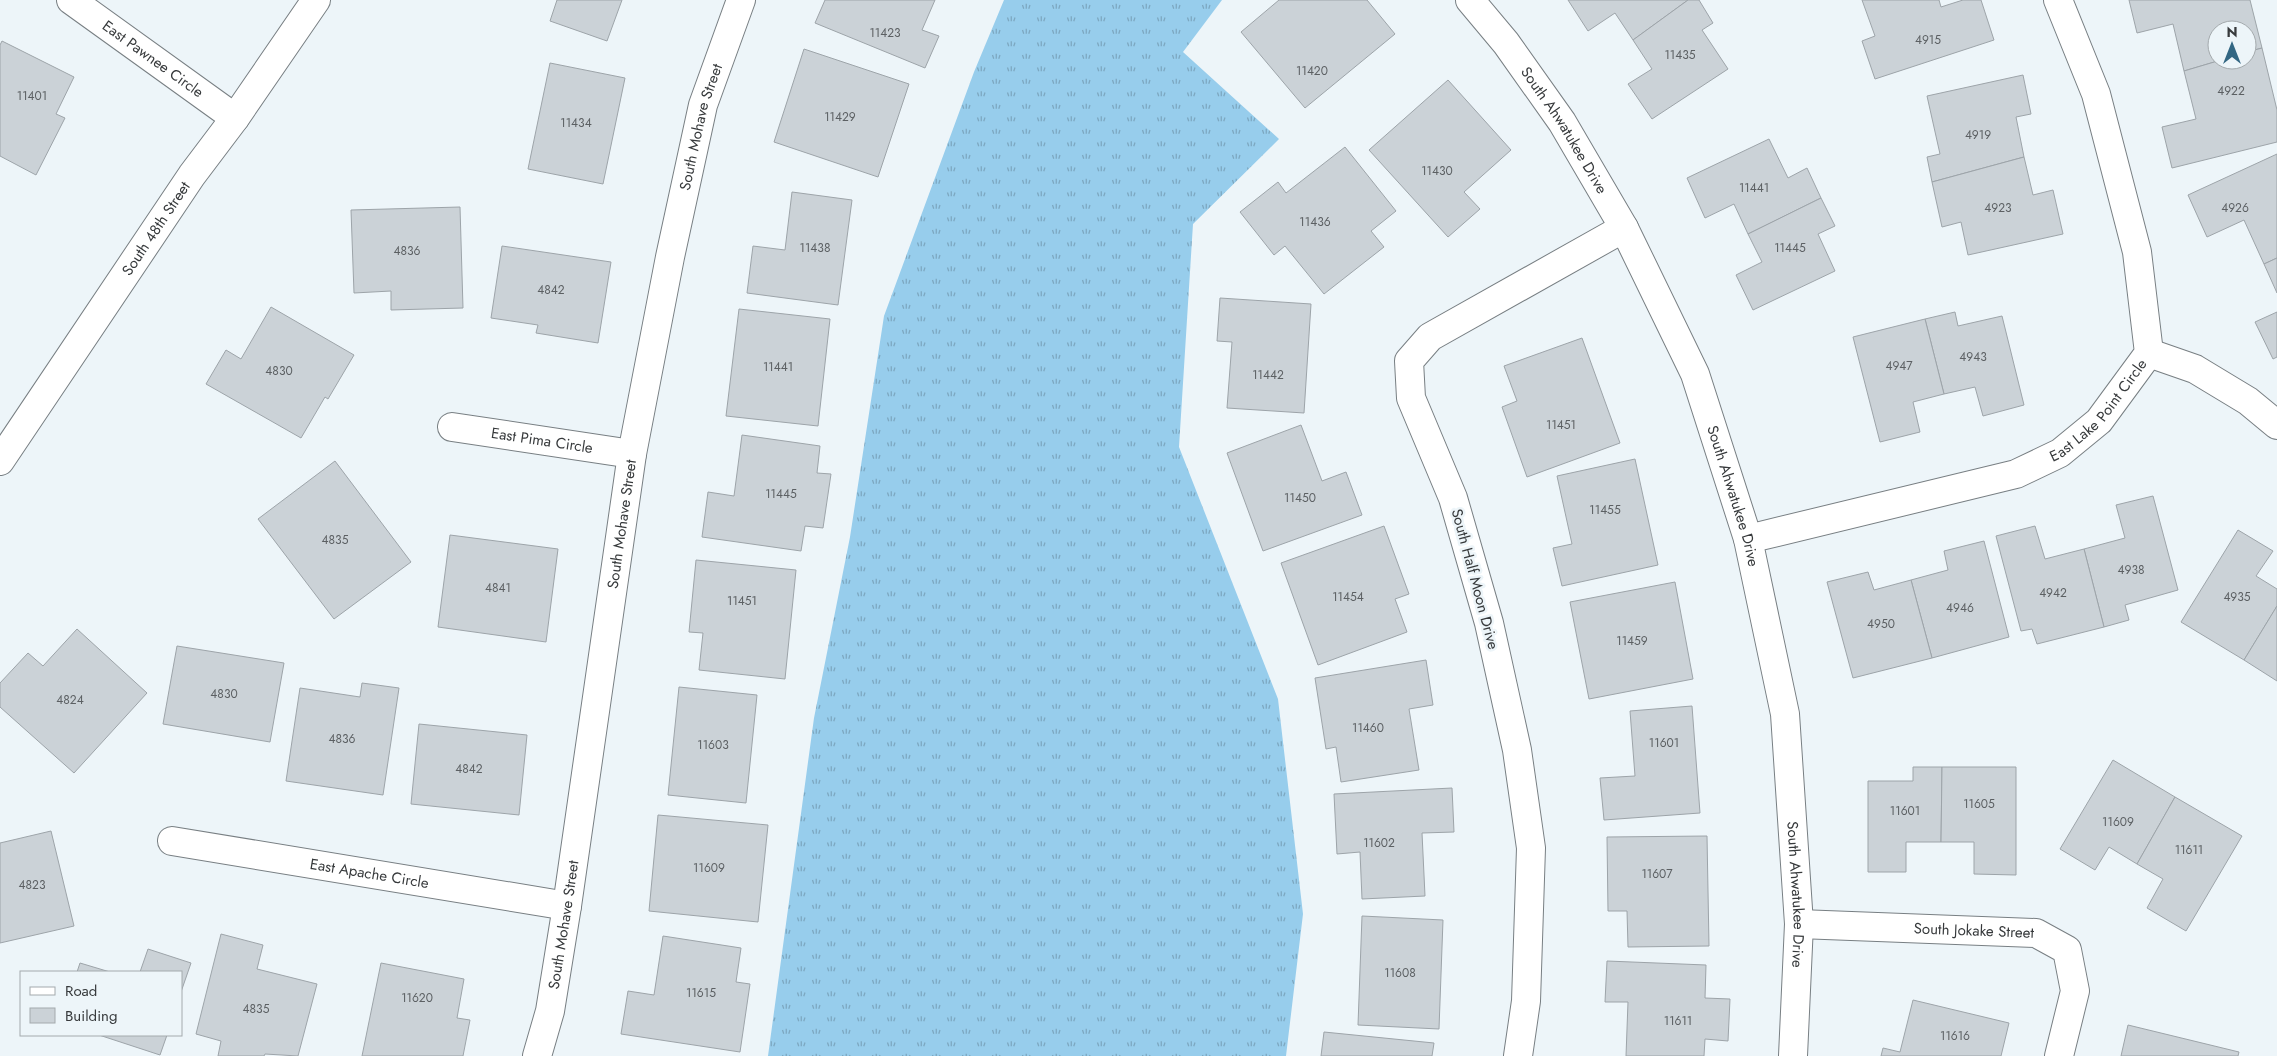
<svg xmlns="http://www.w3.org/2000/svg" width="2277" height="1056" font-family="Jost,sans-serif">
<style>
.grass{fill:url(#grass-tufts)}
.building{fill:#cbd2d7;stroke:#9da4a9}
.lines{fill:none;stroke-linecap:round;stroke-linejoin:round}
.street-casing{stroke:#787f83;stroke-width:30}
.secondary-casing{stroke:#787f83;stroke-width:30}
.street{stroke:#fff;stroke-width:28}
.secondary{stroke:#fff;stroke-width:28}
.labels{text-anchor:middle;dominant-baseline:central;stroke-width:5;stroke-linejoin:round;paint-order:stroke}
.number-label{font-size:12px;fill:#5c6063}
.street-label{font-size:15px;fill:#373a3c;stroke:#edf5f9}
</style>
<defs>
<pattern id="grass-tufts" width="24" height="20" patternUnits="userSpaceOnUse" patternTransform="scale(1.25)"><rect width="24" height="20" fill="#97cdec"/><path d="M3 7l-1-3M5 7V3M7 7l1-3M15 17l-1-3M17 17v-4M19 17l1-3" fill="none" stroke="#7ca7c0"/></pattern>
</defs>
<rect width="100%" height="100%" fill="#edf5f9"/>
<!-- grass -->
<polygon class="grass" points="1004,0 1222,0 1183,52 1279,139 1193,224 1179,447 1278,699 1303,914 1286,1056 768,1056 814,718 850,537 884,316 974,72"/>
<!-- building -->
<g class="building">
<polygon points="557,0 622,0 607,41 550,21"/>
<polygon points="825,0 935,0 922,30 939,36 925,68 815,23"/>
<polygon points="1279,0 1367,0 1395,34 1305,108 1241,32"/>
<polygon points="1568,0 1688,0 1633,40 1615,13 1588,31"/>
<polygon points="1688,0 1699,0 1713,23 1702,30 1728,69 1652,119 1628,84 1652,69 1633,40"/>
<polygon points="1862,0 1939,0 1941,7 1963,0 1981,0 1994,40 1875,79 1862,41 1875,36"/>
<polygon points="2129,0 2250,0 2262,48 2247,52 2247,30 2217,30 2217,60 2221,60 2184,71 2173,24 2137,33"/>
<polygon points="2,41 74,77 56,114 65,118 36,175 0,156 0,45"/>
<polygon points="2262,48 2277,110 2277,142 2172,168 2162,127 2196,119 2184,71 2221,60 2247,60 2247,52"/>
<polygon points="804,49 909,84 878,177 774,142"/>
<polygon points="550,63 625,78 603,184 528,169"/>
<polygon points="2023,75 2031,114 2016,117 2024,157 1932,182 1927,157 1940,154 1927,96"/>
<polygon points="1448,80 1511,150 1464,192 1480,209 1448,237 1369,150"/>
<polygon points="1769,139 1788,178 1807,168 1821,198 1748,234 1734,204 1705,218 1687,178"/>
<polygon points="1345,147 1396,211 1371,231 1384,247 1324,294 1285,246 1274,255 1240,212 1278,182 1286,193"/>
<polygon points="2277,154 2277,258 2264,264 2244,220 2207,237 2188,195"/>
<polygon points="2024,157 2033,195 2053,190 2063,234 1968,255 1961,222 1942,227 1932,182"/>
<polygon points="792,192 852,200 838,305 747,293 753,246 785,250"/>
<polygon points="1821,198 1835,226 1818,234 1835,271 1753,310 1736,275 1762,262 1748,234"/>
<polygon points="460,207 463,308 391,310 391,291 354,293 351,210"/>
<polygon points="502,246 611,262 598,343 536,333 538,325 491,318"/>
<polygon points="2277,258 2277,293 2264,264"/>
<polygon points="1220,298 1311,304 1304,413 1227,408 1232,342 1217,341"/>
<polygon points="271,307 354,355 328,399 325,397 301,438 206,384 226,350 241,359"/>
<polygon points="739,309 830,319 818,426 726,416"/>
<polygon points="1955,312 1958,326 2002,316 2024,405 1983,416 1975,387 1944,394 1925,319"/>
<polygon points="2277,312 2277,357 2273,359 2255,322"/>
<polygon points="1925,319 1944,394 1913,402 1920,432 1880,442 1853,337"/>
<polygon points="1582,338 1620,443 1527,477 1502,407 1517,401 1504,366"/>
<polygon points="1301,425 1322,481 1346,472 1362,515 1263,551 1227,453"/>
<polygon points="742,435 820,446 817,473 831,474 823,528 805,526 801,551 702,537 708,492 734,496"/>
<polygon points="1635,459 1658,565 1562,586 1553,548 1572,544 1557,476"/>
<polygon points="335,461 411,562 334,619 258,519"/>
<polygon points="2153,496 2178,590 2125,605 2129,620 2104,627 2084,549 2125,538 2116,505"/>
<polygon points="1384,526 1409,594 1395,599 1407,632 1318,665 1281,563"/>
<polygon points="2035,526 2045,559 2084,549 2104,627 2037,644 2032,629 2021,631 1996,536"/>
<polygon points="2238,530 2273,551 2256,576 2277,589 2277,606 2244,660 2181,622"/>
<polygon points="450,535 558,549 546,642 438,627"/>
<polygon points="1984,541 2009,637 1932,658 1911,580 1948,570 1944,551"/>
<polygon points="696,560 796,570 785,679 699,670 703,633 689,632"/>
<polygon points="1868,572 1874,590 1911,580 1932,658 1853,678 1827,582"/>
<polygon points="1675,582 1693,679 1589,699 1570,602"/>
<polygon points="2277,606 2277,681 2244,660"/>
<polygon points="77,629 147,693 74,773 0,707 0,683 28,653 43,666"/>
<polygon points="177,646 284,663 270,742 163,724"/>
<polygon points="1426,660 1433,705 1409,709 1419,770 1341,782 1336,747 1326,749 1315,678"/>
<polygon points="362,683 399,688 383,795 286,781 300,688 360,697"/>
<polygon points="679,687 757,695 746,803 668,795"/>
<polygon points="1692,706 1700,813 1604,820 1600,778 1635,776 1630,711"/>
<polygon points="419,724 527,735 519,815 411,804"/>
<polygon points="2113,760 2175,797 2137,864 2109,847 2095,870 2060,849"/>
<polygon points="1913,767 1942,767 1941,842 1906,842 1906,872 1868,872 1868,781 1913,781"/>
<polygon points="1942,767 2016,767 2016,875 1974,874 1974,842 1941,842"/>
<polygon points="1452,788 1454,832 1422,833 1425,896 1362,899 1360,852 1337,854 1334,794"/>
<polygon points="2175,797 2242,836 2186,931 2147,908 2163,879 2137,864"/>
<polygon points="658,815 768,825 758,922 649,911"/>
<polygon points="51,831 74,926 0,943 0,843"/>
<polygon points="1707,836 1709,946 1628,947 1627,911 1608,911 1607,837"/>
<polygon points="1362,916 1443,920 1439,1029 1358,1025"/>
<polygon points="221,934 263,945 257,969 317,984 298,1056 265,1054 264,1056 218,1056 221,1041 196,1034"/>
<polygon points="663,936 741,948 736,982 750,984 740,1052 621,1034 628,991 654,995"/>
<polygon points="148,949 191,963 181,992 181,972 140,972"/>
<polygon points="1607,961 1706,965 1705,998 1730,999 1728,1041 1705,1039 1704,1056 1626,1056 1628,1002 1605,1002"/>
<polygon points="80,963 110,972 77,972"/>
<polygon points="381,963 464,979 457,1018 470,1020 463,1056 362,1056"/>
<polygon points="1913,1000 2009,1023 2001,1056 1881,1056 1883,1048 1900,1052"/>
<polygon points="2128,1025 2239,1052 2238,1056 2121,1056"/>
<polygon points="1324,1032 1434,1043 1432,1056 1321,1056"/>
<polygon points="99,1035 167,1035 160,1055"/>
</g>
<g class="lines">
<!-- street casing -->
<g class="street-casing">
<g id="street">
<path id="s1" d="M71 0 235 118"/>
<path id="s2" d="M1470 0 1506 43 1562 122 1624 228 1695 374 1748 539 1785 714 1799 924 1793 1056"/>
<polyline points="2149,353 2195,369 2248,401 2277,425"/>
<path id="s3" d="M452 427 632 454"/>
<path id="s4" d="M1748 539 2016 474 2060 453 2099 421 2149 353 2137 252 2096 94 2058 0"/>
<path id="s5" d="M172 841 567 906"/>
<path id="s6" d="M1799 924 2036 933 2067 950 2075 991 2059 1056"/>
<path id="s7" d="M537 1056 550 1011 567 906 632 454 670 257 703 105 741 0"/>
<polyline points="1518,1056 1526,1001 1531,848 1517,750 1489,623 1453,498 1411,398 1409,361 1430,337 1624,228"/>
</g>
</g>
<!-- secondary casing -->
<g class="secondary-casing">
<g id="secondary">
<path id="s8" d="M0 461 192 175 235 118 316 0"/>
</g>
</g>
<!-- street -->
<use href="#street" class="street"/>
<!-- secondary -->
<use href="#secondary" class="secondary"/>
</g>
<g class="labels">
<!-- number labels -->
<g class="number-label">
<text x="885" y="33">11423</text>
<text x="1928" y="40">4915</text>
<text x="1680" y="55">11435</text>
<text x="1312" y="71">11420</text>
<text x="2231" y="91">4922</text>
<text x="32" y="96">11401</text>
<text x="840" y="117">11429</text>
<text x="576" y="123">11434</text>
<text x="1978" y="135">4919</text>
<text x="1437" y="171">11430</text>
<text x="1754" y="188">11441</text>
<text x="1998" y="208">4923</text>
<text x="2235" y="208">4926</text>
<text x="1315" y="222">11436</text>
<text x="815" y="248">11438</text>
<text x="1790" y="248">11445</text>
<text x="407" y="251">4836</text>
<text x="551" y="290">4842</text>
<text x="1973" y="357">4943</text>
<text x="1899" y="366">4947</text>
<text x="778" y="367">11441</text>
<text x="279" y="371">4830</text>
<text x="1268" y="375">11442</text>
<text x="1561" y="425">11451</text>
<text x="781" y="494">11445</text>
<text x="1300" y="498">11450</text>
<text x="1605" y="510">11455</text>
<text x="335" y="540">4835</text>
<text x="2131" y="570">4938</text>
<text x="498" y="588">4841</text>
<text x="2053" y="593">4942</text>
<text x="1348" y="597">11454</text>
<text x="2237" y="597">4935</text>
<text x="742" y="601">11451</text>
<text x="1960" y="608">4946</text>
<text x="1881" y="624">4950</text>
<text x="1632" y="641">11459</text>
<text x="224" y="694">4830</text>
<text x="70" y="700">4824</text>
<text x="1368" y="728">11460</text>
<text x="342" y="739">4836</text>
<text x="1664" y="743">11601</text>
<text x="713" y="745">11603</text>
<text x="469" y="769">4842</text>
<text x="1979" y="804">11605</text>
<text x="1905" y="811">11601</text>
<text x="2118" y="822">11609</text>
<text x="1379" y="843">11602</text>
<text x="2189" y="850">11611</text>
<text x="709" y="868">11609</text>
<text x="1657" y="874">11607</text>
<text x="32" y="885">4823</text>
<text x="1400" y="973">11608</text>
<text x="701" y="993">11615</text>
<text x="417" y="998">11620</text>
<text x="256" y="1009">4835</text>
<text x="1678" y="1021">11611</text>
<text x="1955" y="1036">11616</text>
</g>
<!-- street labels -->
<g class="street-label">
<text stroke="none"><textPath href="#s1" startOffset="101">East Pawnee Circle</textPath></text>
<text stroke="none"><textPath href="#s7" startOffset="944">South Mohave Street</textPath></text>
<text stroke="none"><textPath href="#s2" startOffset="161">South Ahwatukee Drive</textPath></text>
<text stroke="none"><textPath href="#s8" startOffset="280">South 48th Street</textPath></text>
<text stroke="none"><textPath href="#s4" startOffset="382">East Lake Point Circle</textPath></text>
<text stroke="none"><textPath href="#s3" startOffset="91">East Pima Circle</textPath></text>
<text stroke="none"><textPath href="#s2" startOffset="566">South Ahwatukee Drive</textPath></text>
<text stroke="none"><textPath href="#s7" startOffset="539">South Mohave Street</textPath></text>
<text transform="translate(1475 579) rotate(75)">South Half Moon Drive</text>
<text stroke="none"><textPath href="#s5" startOffset="200">East Apache Circle</textPath></text>
<text stroke="none"><textPath href="#s2" startOffset="971">South Ahwatukee Drive</textPath></text>
<text stroke="none"><textPath href="#s7" startOffset="134">South Mohave Street</textPath></text>
<text stroke="none"><textPath href="#s6" startOffset="175">South Jokake Street</textPath></text>
</g>
</g>
<!-- legend -->
<rect x="20" y="971" width="162" height="65" fill="#edf5f9" stroke="#a4aaad"/>
<rect x="30" y="987" width="25" height="8" fill="#ffffff" stroke="#a4aaad"/>
<text x="65" y="996" font-size="15" fill="#373a3c">Road</text>
<rect x="30" y="1008" width="25" height="15" fill="#cbd2d7" stroke="#a4aaad"/>
<text x="65" y="1021" font-size="15" fill="#373a3c">Building</text>
<!-- north arrow -->
<g transform="translate(2232 45)"><circle r="24" fill="#edf5f9" stroke="#a4aaad"/>
<path d="M0-4L9 19L0 12L-9 19Z" fill="#336783"/>
<text y="-8" font-size="14" font-weight="bold" text-anchor="middle" fill="#373a3c">N</text>
</g>
</svg>
